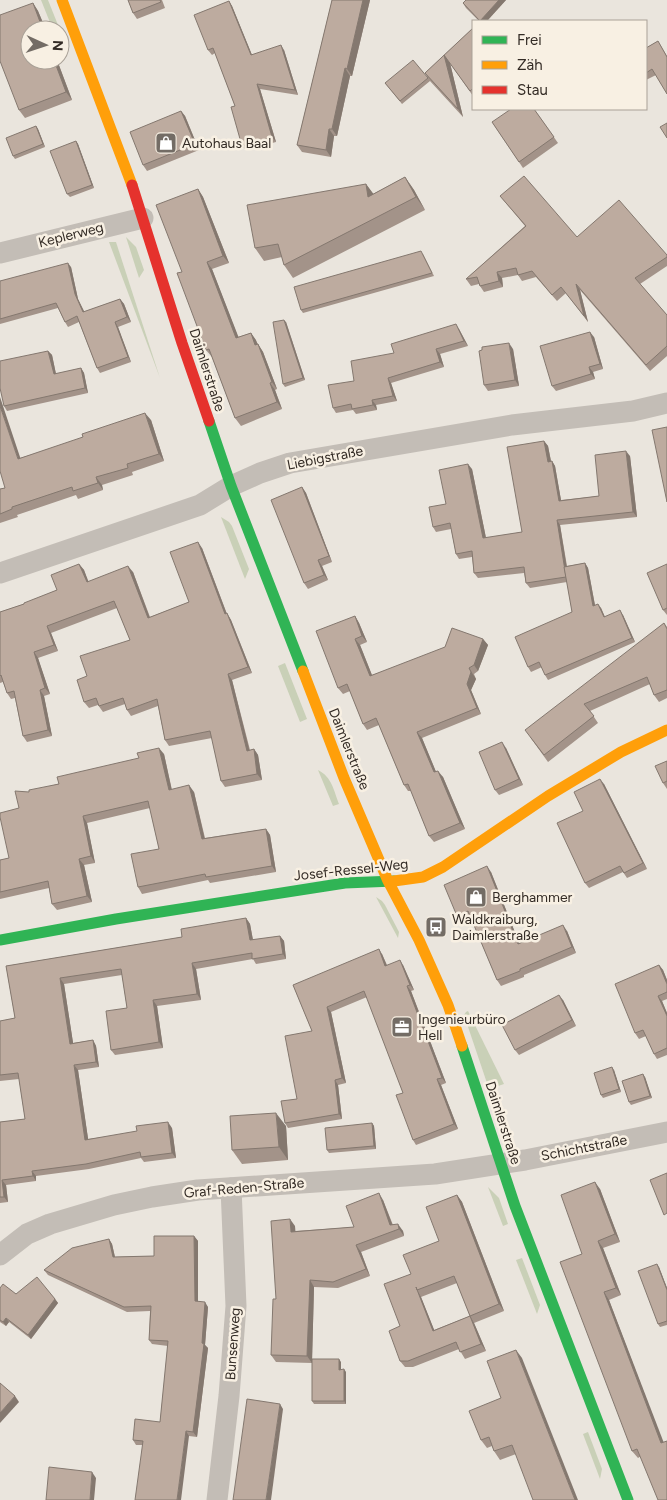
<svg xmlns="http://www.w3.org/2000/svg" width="667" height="1500" font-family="Figtree,sans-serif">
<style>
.green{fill:#c9d0b7}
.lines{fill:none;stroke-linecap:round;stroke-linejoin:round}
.street{stroke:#c3bdb6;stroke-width:21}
.fast{stroke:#30b455;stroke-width:11}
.slow{stroke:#ff9f0a;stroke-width:11}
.jam{stroke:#e5322d;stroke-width:11}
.wall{fill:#a39389;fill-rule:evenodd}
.shaded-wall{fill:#84786f}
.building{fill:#bdab9f;stroke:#84786f;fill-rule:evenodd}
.labels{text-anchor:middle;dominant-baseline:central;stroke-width:5;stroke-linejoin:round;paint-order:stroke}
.poi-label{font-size:14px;fill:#332b25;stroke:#f8f0e3;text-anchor:start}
.street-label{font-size:14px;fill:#332b25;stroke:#f8f0e3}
</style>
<rect width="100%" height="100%" fill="#eae5dd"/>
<!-- green -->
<g class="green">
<polygon points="41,0 48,0 60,30 53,30"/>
<polygon points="126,237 136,247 144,270 139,278"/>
<polygon points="109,242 116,242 160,378"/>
<polygon points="221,517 229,522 232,526 249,569 245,579"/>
<polygon points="285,663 307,719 300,722 278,666"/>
<path d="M318 770C332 777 334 791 339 804L333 806Z"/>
<polygon points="376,897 382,901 385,905 399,932 398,938"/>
<polygon points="468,1011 504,1084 489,1089 464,1015 466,1012"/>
<polygon points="488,1187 499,1198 508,1224 503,1226"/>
<polygon points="522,1258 540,1305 537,1314 516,1260"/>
<polygon points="588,1432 602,1469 600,1479 583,1434"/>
</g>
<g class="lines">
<!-- street -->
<g class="street">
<polyline points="0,253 143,218"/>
<polyline points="0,573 200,505 231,486 260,473 290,463 512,425 633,411 667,403"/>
<polyline points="0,1255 27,1234 50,1224 114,1205 152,1197 198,1190 435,1174 525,1160 667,1132"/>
<polyline points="217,1500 229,1396 236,1306 231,1188"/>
</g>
<!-- fast -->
<g class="fast">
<polyline points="209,421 231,486 303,671"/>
<polyline points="0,940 116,919 345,883 394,881"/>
<polyline points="462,1046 515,1206 628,1500"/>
</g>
<!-- slow -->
<g class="slow">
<polyline points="62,0 132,185"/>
<polyline points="303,671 344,778 388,881 419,940 448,1005 462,1046"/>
<polyline points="394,881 423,877 443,867 548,796 621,752 667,730"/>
</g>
<!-- jam -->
<polyline class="jam" points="132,185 182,343 209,421"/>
</g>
<!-- wall -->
<g class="wall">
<polygon points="128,0 162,0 165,8 137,19 133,13"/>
<polygon points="332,0 370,0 352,76 350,76 337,136 334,136 331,157 302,152 297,145"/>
<polygon points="506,0 487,21 479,21 466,8 463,3"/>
<polygon points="229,1 232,6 252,55 284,50 298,95 260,89 276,142 246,150 242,146 235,106 215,53 212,55 208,50"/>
<polygon points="33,3 38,11 46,30 30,30 30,60 57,60 72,100 25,118 19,110"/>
<polygon points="473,28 473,96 450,63 463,117 430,81 402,104 385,83 428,78 425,73"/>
<polygon points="658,41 667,56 667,94 656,75 646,80 646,48"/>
<polygon points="534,109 558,143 523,168 492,122"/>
<polygon points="181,111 185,116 199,150 147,171 143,165"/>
<polygon points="36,126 38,129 45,147 15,159 13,156"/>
<polygon points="76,141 78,144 94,188 70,197 67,194"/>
<polygon points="405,177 414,190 425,210 293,278 284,265 282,257 264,261 255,248 366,184 373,194"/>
<polygon points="198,189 203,197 229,263 212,269 238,337 251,333 263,352 277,389 275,390 282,409 241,426 235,418 212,357 206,350 182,272"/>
<polygon points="500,196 577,237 667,255 667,266 640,284 667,315 667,356 650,371 580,290 588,322 566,293 557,301 536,277 522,281 518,275 502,278 503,287 484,292 480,286 479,284 471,286 466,279 525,226"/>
<polygon points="423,254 434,276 303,313 301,310"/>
<polygon points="71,267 78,299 84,312 120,299 124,304 131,322 118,327 131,362 100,373 97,368 79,322 68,327 65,322 58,308 0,324 0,281"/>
<polygon points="286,322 305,380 285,387 283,384"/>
<polygon points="459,329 468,346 440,354 444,367 391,383 397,401 376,405 377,410 356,414 353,410 336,413 333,408 354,381 394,353"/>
<polygon points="594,337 603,369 593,372 595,379 556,391 552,386"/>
<polygon points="513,349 519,386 488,391 484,385"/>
<polygon points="48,351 52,355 56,374 81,368 84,373 88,393 7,411 4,406"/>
<polygon points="151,420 164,461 132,472 133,475 102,485 103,490 78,499 76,495 17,515 18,517 0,523 0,489 5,488 20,458"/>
<polygon points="544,441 548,446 551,461 552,461 555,466 561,500 599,496 630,456 637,517 560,525 567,566 585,563 588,568 595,605 601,608 605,617 623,615 635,642 548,680 545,675 542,667 531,672 528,667 572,612 567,582 530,588 526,583 524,573 478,578 474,573 472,557 459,559 456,554 451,529 436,532 433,527 446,504 472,469 486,538 522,532"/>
<polygon points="302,487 306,493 332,562 322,566 328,580 308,589 304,583"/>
<polygon points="202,548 227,614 231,620 252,673 232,680 250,750 254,749 258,755 262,780 225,787 221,781 212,738 169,746 165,740 158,706 131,716 127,710 125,704 103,712 98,705 89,708 84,702 87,676 130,640 117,608 51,633 58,651 38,658 50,694 44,696 52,736 27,742 23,736 15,698 11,699 7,693 3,682 0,683 0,612 24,604 57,590 79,564 84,570 88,582 133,572 150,617 189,602"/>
<polygon points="667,564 667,615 663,610"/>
<polygon points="355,616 359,623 367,642 360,645 372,675 483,639 488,645 478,671 474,674 476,679 471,690 481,714 422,738 436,772 443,777 465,829 434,842 429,836 411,791 408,791 404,785 379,725 367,730 363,724 350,691 343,694 338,688"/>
<polygon points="664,623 667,627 667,698 659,702 654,695 650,684 590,711 598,723 548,762 530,737"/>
<polygon points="506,748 523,785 499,795 495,790"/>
<polygon points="164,754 172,790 194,792 205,838 266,829 270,835 276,872 210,883 208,880 142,894 138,887 159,849 150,808 87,823 95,863 84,865 92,902 57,910 52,904 49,888 0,899 0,860 9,858 19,808 29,792"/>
<polygon points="667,761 667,789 663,783"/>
<polygon points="604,784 647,869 627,878 623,872 589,888 585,883 583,811"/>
<polygon points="491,872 519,943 567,931 576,953 524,975 524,977 501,986 497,980 471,918 461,922 457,916"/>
<polygon points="246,918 250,924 253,940 280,936 284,941 286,959 256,964 253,959 196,969 201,1000 157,1006 163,1048 115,1055 111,1050 127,1008 122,975 64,984 73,1043 93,1040 96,1046 99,1067 78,1070 88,1139 172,1128 176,1158 144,1162 141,1158 89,1169 36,1176 36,1181 6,1185 8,1202 0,1203 0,1122 25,1119 19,1079 0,1081 0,1021 15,1018 6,966 182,937"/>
<polygon points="382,954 387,965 403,965 414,990 411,991 446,1083 441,1085 458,1129 416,1145 413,1140 403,1093 367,997 331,1012 346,1083 338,1085 342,1119 288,1128 285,1123 297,1099 312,1031 293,985"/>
<polygon points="659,965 663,970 667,980 667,999 662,1001 667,1013 667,1055 657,1059 654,1054 646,1036 639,1039 635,1033"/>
<polygon points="563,1000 576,1026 519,1055 515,1050"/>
<polygon points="614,1070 621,1092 603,1098 601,1095"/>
<polygon points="645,1077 652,1098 631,1105 629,1102"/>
<polygon points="372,1123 374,1126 376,1149 329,1153 327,1150"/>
<polygon points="286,1126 288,1160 242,1164 232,1150"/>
<polygon points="600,1189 620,1242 603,1248 621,1295 609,1300 663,1443 638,1458 632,1451 582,1254"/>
<path d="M457 1195 462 1202 504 1311 474 1323 486 1351 465 1359 459 1349 413 1367H405L400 1361V1326L411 1274 439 1241ZM457 1283 470 1316 434 1330 421 1297Z"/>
<polygon points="383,1200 393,1225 403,1231 404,1236 361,1252 370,1276 338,1288 314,1287 312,1359 341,1362 341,1370 346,1372 346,1404 314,1404 312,1401 312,1363 276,1362 271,1355 276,1299 295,1226 295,1231 354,1227"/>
<polygon points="194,1236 198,1241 198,1302 208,1307 205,1345 208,1348 197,1437 189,1436 143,1445 136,1445 133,1440 160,1422 168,1346 152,1344 149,1340 150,1311 127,1312 48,1275 44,1270 109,1239 112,1244 115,1257 154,1256"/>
<polygon points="659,1267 667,1288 667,1325 660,1327 658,1324"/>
<polygon points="0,1288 16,1294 55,1299 58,1303 31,1339 9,1322 6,1326 0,1322"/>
<polygon points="522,1358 516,1454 500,1460 494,1451 492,1446 487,1448 481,1440"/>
</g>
<!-- shaded-wall -->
<g class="shaded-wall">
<polygon points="363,0 370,0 352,76 347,69"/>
<polygon points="499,0 506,0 487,21 480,21"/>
<polygon points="229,1 232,6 254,60 251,55"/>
<polygon points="33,3 38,11 46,30 43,30"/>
<polygon points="281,45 284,50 298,95 295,90"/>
<polygon points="444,55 450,63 463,117 458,109"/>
<polygon points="54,60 57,60 72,100 66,92"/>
<polygon points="345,68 350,76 337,136 332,129"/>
<polygon points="257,84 260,89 276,142 272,137"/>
<polygon points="181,111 185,116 199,150 195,144"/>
<polygon points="36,126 38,129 45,147 43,144"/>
<polygon points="329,129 334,136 331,157 326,150"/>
<polygon points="76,141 78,144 94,188 92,185"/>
<polygon points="405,177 414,190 425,210 416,197"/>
<polygon points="366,184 375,196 368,197"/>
<polygon points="198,189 203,197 229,263 223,256"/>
<polygon points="207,262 212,269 242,346 236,338"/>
<polygon points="68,263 71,267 78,299 87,317 83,312 75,294"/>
<polygon points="497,272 502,278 503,287 499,281"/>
<polygon points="576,284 580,290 588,322 584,316"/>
<polygon points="120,299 124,304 131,322 127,317"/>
<polygon points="284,320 286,322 305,380 303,378"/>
<polygon points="115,322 118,327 131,362 128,357"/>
<polygon points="456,324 459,329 468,346 464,341"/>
<polygon points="590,332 594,337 603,369 600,364"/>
<polygon points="251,333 256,340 260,352 255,345"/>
<polygon points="509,343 513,349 519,386 515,380"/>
<polygon points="258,344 263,352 277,389 272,382"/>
<polygon points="436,349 440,354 444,367 440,362"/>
<polygon points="48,351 52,355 57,379 54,374"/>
<polygon points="589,367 593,372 595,379 591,374"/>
<polygon points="81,368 84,373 88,393 85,388"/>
<polygon points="388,378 391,383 397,401 393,396"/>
<polygon points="270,383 275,390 282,409 277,402"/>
<polygon points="0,397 23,466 18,459 0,406"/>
<polygon points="372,400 376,405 377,410 373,405"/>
<polygon points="145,413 151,420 164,461 159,454"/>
<polygon points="544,441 548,446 552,467 548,462"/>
<polygon points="626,451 630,456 637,517 633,512"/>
<polygon points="552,461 555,466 562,506 559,501"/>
<polygon points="468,464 472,469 487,543 483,538"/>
<polygon points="96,477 102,485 103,490 98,483"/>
<polygon points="302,487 306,493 332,562 329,556"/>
<polygon points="557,520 560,525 569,582 566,577"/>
<polygon points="198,542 202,548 229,620 225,614"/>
<polygon points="318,560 322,566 328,580 324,575"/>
<polygon points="585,563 588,568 596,611 593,606"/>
<polygon points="79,564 84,570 91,588 87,582"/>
<polygon points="128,566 133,572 152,624 148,618"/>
<polygon points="598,604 601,608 607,622 604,617"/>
<polygon points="620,610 623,615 635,642 632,638"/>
<polygon points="227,613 231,620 252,673 248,667"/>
<polygon points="355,616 359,623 367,642 362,636"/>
<polygon points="47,626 51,633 58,651 54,645"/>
<polygon points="355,639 360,645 375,683 370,676"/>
<polygon points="483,639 488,645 478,671 474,665"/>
<polygon points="34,652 38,658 50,694 45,688"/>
<polygon points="469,668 476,679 471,690 481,714 477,708 467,684"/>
<polygon points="228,674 232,680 251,757 247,751"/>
<polygon points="40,690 44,696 52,736 48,730"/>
<polygon points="417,732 422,738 439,779 434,772"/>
<polygon points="502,742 506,748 523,785 519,779"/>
<polygon points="159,748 164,754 173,796 169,790"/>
<polygon points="254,749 258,755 262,780 257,774"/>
<polygon points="438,771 443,777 465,829 460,823"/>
<polygon points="600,779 604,784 647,869 643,863"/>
<polygon points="189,785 194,792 206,845 202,839"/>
<polygon points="83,816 87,823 95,863 91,856"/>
<polygon points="266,829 270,835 276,872 272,866"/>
<polygon points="79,859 84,865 92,902 87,896"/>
<polygon points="487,866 491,872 522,950 518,944"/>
<polygon points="246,918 250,924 254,946 250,940"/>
<polygon points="563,925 567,931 576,953 572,947"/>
<polygon points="280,936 284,941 286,959 283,954"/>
<polygon points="379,949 382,954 389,971 385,966"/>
<polygon points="400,960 403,965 414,990 410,985"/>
<polygon points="192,963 196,969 201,1000 197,994"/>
<polygon points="659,965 663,970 667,980 667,984"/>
<polygon points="60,978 64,984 74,1049 70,1044"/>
<polygon points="407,986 411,991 446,1083 442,1078"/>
<polygon points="559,995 563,1000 576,1026 572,1020"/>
<polygon points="658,996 662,1001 667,1013 667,1016"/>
<polygon points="153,1000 157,1006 163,1048 159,1042"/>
<polygon points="327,1007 331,1012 346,1083 342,1078"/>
<polygon points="93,1040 96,1046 99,1067 96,1062"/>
<polygon points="74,1065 78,1070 89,1145 85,1140"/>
<polygon points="612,1067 614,1070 621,1092 619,1089"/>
<polygon points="643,1074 645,1077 652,1098 650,1096"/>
<polygon points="437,1079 441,1085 458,1129 454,1124"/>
<polygon points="335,1080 338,1085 342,1119 339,1114"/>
<polygon points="276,1113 286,1126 288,1160 279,1147"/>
<polygon points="168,1122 172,1128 176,1158 172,1153"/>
<polygon points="372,1123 374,1126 376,1149 374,1146"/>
<polygon points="32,1171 36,1176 36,1181 33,1176"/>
<polygon points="2,1180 6,1185 8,1202 4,1197"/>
<polygon points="595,1182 600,1189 620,1242 615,1234"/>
<polygon points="379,1193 383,1200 395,1232 390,1225"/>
<polygon points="457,1195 462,1202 504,1311 499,1304"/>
<polygon points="290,1219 295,1226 296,1238 291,1232"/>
<polygon points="398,1224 403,1231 404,1236 399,1229"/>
<polygon points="194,1236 198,1241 198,1306 195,1301"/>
<polygon points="109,1239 112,1244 116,1262 113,1257"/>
<polygon points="598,1241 603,1248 621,1295 616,1288"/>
<polygon points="356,1245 361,1252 370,1276 366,1269"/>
<polygon points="657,1264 659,1267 667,1288 667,1290"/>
<polygon points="310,1280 314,1287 312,1363 307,1356"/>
<polygon points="417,1290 421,1297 437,1337 433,1331"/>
<polygon points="604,1292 609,1300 667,1451 661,1443"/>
<polygon points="55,1299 58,1303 31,1339 28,1335"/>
<polygon points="205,1302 208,1307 205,1345 208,1348 197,1437 193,1432"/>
<polygon points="470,1316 474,1323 486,1351 481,1344"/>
<polygon points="6,1318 9,1322 6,1326 3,1322"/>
<polygon points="516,1350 522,1358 578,1500 575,1500"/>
<polygon points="339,1359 341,1362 341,1372 339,1370"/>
<polygon points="344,1369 346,1372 346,1404 344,1401"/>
<polygon points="15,1396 19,1402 0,1423 0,1413"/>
<polygon points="280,1404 283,1409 271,1500 266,1500"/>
<polygon points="186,1431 189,1436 181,1500 177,1500"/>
<polygon points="92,1472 96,1478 94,1500 90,1500"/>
</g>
<!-- building -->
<g class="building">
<polygon points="128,0 160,0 161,2 133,13"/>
<polygon points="332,0 363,0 347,69 345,68 332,129 329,129 326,150 297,145"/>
<polygon points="466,0 499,0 480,21 463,3"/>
<polygon points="229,1 251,55 281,45 295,90 257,84 272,137 242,146 231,107 235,106 213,48 208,50 194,15"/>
<polygon points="33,3 43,30 30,30 30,60 54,60 66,92 19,110 0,61 0,15"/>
<polygon points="473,28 473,88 470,91 444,55 458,109 425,73"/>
<polygon points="658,41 667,57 667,94 652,69 646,73 646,48"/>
<polygon points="413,60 428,78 400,101 385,83"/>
<polygon points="511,109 534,109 554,137 519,162 492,122"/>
<polygon points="181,111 195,144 143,165 130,132"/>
<polygon points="667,123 667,138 660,127"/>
<polygon points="36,126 43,144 13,156 6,138"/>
<polygon points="76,141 92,185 67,194 50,151"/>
<polygon points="524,176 577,237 619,200 667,255 667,257 635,278 667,315 667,346 646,365 576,284 584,316 561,287 552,295 532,271 518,275 516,268 497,272 499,281 480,286 477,277 466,279 526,226 500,196"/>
<polygon points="405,177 416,197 284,265 278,244 255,248 247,205 366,184 368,197"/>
<polygon points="198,189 223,256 207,262 236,338 251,333 255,345 258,344 272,382 270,383 277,402 235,418 209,349 206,350 177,273 182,272 156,205"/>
<polygon points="421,251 432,273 301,310 294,287"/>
<polygon points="68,263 75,294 83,312 120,299 127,317 115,322 128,357 97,368 77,316 65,322 56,303 0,319 0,281"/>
<polygon points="284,320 303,378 283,384 273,322"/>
<polygon points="456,324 464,341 436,349 440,362 388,378 393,396 372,400 373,405 352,409 351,404 333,408 328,385 354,381 351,361 394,353 391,344"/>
<polygon points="590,332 600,364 589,367 591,374 552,386 540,346"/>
<polygon points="509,343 515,380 484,385 479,351 482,350 482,347"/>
<polygon points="48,351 54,374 81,368 85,388 4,406 0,388 0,361"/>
<polygon points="0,406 18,459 83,437 82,434 145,413 159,454 127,464 128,468 96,477 98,483 73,491 72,487 12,507 12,509 0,514 0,489 5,488 0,471"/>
<polygon points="667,427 667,502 652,430"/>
<polygon points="544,441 548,462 552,461 559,501 599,496 595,455 626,451 633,512 557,520 566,577 526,583 524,567 474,573 472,551 456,554 450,523 433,527 429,507 446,504 439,470 468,464 483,538 522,532 507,447"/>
<polygon points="302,487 329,556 318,560 324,575 304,583 271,500"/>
<polygon points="198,542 225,614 227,613 248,667 228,674 247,751 254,749 257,774 221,781 210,731 165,740 157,699 127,710 123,698 99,706 96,698 84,702 77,680 87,676 80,656 130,640 114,601 47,626 54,645 34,652 45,688 40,690 48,730 23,736 14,691 7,693 1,675 0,676 0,612 24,604 24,603 57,590 51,575 79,564 87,582 128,566 148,618 189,602 170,552"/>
<polygon points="585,563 593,606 598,604 604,617 620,610 632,638 545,675 539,662 528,667 515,637 572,612 564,567"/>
<polygon points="667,564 667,608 663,610 647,573"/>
<polygon points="355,616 362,636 355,639 370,676 445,647 452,628 483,639 474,665 469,668 471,672 467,684 477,708 417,732 434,772 438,771 460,823 429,836 408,784 404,785 376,718 363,724 347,684 338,688 316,631"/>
<polygon points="664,623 667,629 667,690 654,695 647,677 584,704 594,716 544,755 525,730"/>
<polygon points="502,742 519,779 495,790 479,752"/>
<polygon points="159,748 169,790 189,785 202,839 266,829 272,866 206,877 205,874 138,887 131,854 159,849 148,801 83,816 91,856 79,859 87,896 52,904 48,881 0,892 0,860 9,858 0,817 0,813 19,808 15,791 29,792 29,790 59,784 57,777 139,758 137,753"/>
<polygon points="667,761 667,781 663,783 655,766"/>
<polygon points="600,779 643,863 624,873 620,866 585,883 557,823 583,811 574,792"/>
<polygon points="487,866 518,944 563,925 572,947 520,969 520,971 497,980 468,911 457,916 444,885"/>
<polygon points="246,918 250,940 280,936 283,954 252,959 252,953 192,963 197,994 153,1000 159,1042 111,1050 106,1011 127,1008 121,969 60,978 70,1044 93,1040 96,1062 74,1065 85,1140 137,1131 136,1126 168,1122 172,1153 141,1157 140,1152 86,1164 32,1171 33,1176 2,1180 4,1197 0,1197 0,1122 25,1119 18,1073 0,1075 0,1021 15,1018 6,966 182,937 181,929"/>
<polygon points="379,949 385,966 400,960 410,985 407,986 442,1078 437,1079 454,1124 413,1140 396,1095 403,1093 364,991 327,1007 342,1078 335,1080 339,1114 285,1123 281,1101 297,1099 285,1036 312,1031 293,985"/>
<polygon points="659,965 667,984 667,992 658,996 667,1016 667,1048 654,1054 643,1030 635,1033 615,984"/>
<polygon points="559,995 572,1020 515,1050 502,1025"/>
<polygon points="612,1067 619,1089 601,1095 594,1073"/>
<polygon points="643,1074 650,1096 629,1102 622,1081"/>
<polygon points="276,1113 279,1147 232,1150 230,1116"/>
<polygon points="372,1123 374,1146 327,1150 325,1128"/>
<polygon points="667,1173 667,1213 664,1215 650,1180"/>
<polygon points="595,1182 615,1234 598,1241 616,1288 604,1292 661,1443 667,1441 667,1500 658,1500 637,1449 632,1451 560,1262 582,1254 561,1195"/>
<polygon points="379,1193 390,1225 398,1224 399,1229 356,1245 366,1269 333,1282 310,1280 307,1356 271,1355 273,1299 276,1299 271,1221 290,1219 291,1232 354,1227 346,1206"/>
<path d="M457 1195 499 1304 470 1316 481 1344 460 1352 456 1342 408 1361H400L389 1331 400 1326 384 1284 411 1274 403 1255 439 1241 426 1207ZM454 1276 470 1316 433 1331 416 1287 417 1290Z"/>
<polygon points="154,1236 194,1236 195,1301 205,1302 202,1343 204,1344 193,1432 186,1431 177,1500 135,1500 143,1441 133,1440 135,1419 160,1422 168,1341 149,1340 151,1306 124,1307 44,1270 72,1248 109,1239 113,1257 154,1256"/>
<polygon points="657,1264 667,1290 667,1321 658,1324 638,1271"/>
<polygon points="37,1277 55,1299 28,1335 6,1318 3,1322 0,1320 0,1288 3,1284 16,1294"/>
<polygon points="516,1350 575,1500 533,1500 512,1445 494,1451 489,1437 481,1440 469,1411 501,1398 487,1361"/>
<polygon points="312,1359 339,1359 339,1370 344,1369 344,1401 312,1401"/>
<polygon points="0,1383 15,1396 0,1413"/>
<polygon points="247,1399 280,1404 266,1500 233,1500"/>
<polygon points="49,1467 92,1472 90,1500 46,1500"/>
</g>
<!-- icons -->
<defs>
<g id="shop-square" transform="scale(1.125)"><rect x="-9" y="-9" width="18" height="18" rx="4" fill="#736c65" stroke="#f8f0e3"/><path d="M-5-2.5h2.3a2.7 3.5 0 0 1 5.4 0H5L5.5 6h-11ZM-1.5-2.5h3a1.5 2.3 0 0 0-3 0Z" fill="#fff"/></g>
<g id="bus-square" transform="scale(1.125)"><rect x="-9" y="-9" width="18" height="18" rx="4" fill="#736c65" stroke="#f8f0e3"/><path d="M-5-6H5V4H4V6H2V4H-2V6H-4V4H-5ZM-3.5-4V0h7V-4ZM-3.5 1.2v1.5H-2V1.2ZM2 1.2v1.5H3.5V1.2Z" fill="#fff"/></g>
<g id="office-square" transform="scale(1.125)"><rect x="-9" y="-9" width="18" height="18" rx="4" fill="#736c65" stroke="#f8f0e3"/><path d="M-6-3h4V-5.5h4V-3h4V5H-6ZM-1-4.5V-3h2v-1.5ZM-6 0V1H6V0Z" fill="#fff"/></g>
</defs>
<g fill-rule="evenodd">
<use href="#shop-square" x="166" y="143"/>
<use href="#shop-square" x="476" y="897"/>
<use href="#bus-square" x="436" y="927"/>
<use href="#office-square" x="402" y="1027"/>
</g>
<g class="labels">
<!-- poi labels -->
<g class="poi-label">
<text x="182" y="143">Autohaus Baal</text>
<text x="492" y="897">Berghammer</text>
<text x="452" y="919">Waldkraiburg,<tspan x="452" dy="16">Daimlerstraße</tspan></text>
<text x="418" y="1019">Ingenieurbüro<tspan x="418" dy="16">Hell</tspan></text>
</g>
<!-- street labels -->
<g class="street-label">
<text transform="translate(71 235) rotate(-14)">Keplerweg</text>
<text transform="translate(207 370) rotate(72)">Daimlerstraße</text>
<text transform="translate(325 458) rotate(-11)">Liebigstraße</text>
<text transform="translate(349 749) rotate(68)">Daimlerstraße</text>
<text transform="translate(351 870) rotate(-6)">Josef-Ressel-Weg</text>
<text transform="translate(503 1123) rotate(72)">Daimlerstraße</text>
<text transform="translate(584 1148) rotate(-11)">Schichtstraße</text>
<text transform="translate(244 1188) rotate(-5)">Graf-Reden-Straße</text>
<text transform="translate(233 1344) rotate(-86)">Bunsenweg</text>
</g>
</g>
<!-- legend -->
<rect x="472" y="20" width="175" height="90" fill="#f8f0e3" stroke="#a9a197"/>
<rect x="482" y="36" width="25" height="8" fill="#30b455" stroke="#a9a197"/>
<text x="517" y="45" font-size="15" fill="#332b25">Frei</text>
<rect x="482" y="61" width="25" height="8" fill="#ff9f0a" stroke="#a9a197"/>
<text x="517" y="70" font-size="15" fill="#332b25">Zäh</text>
<rect x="482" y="86" width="25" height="8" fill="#e5322d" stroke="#a9a197"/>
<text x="517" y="95" font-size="15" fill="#332b25">Stau</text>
<!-- north arrow -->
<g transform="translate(45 45) rotate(93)"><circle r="24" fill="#f8f0e3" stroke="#a9a197"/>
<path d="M0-4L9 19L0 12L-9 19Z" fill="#736c65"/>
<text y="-8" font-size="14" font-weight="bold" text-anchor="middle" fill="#332b25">N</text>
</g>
</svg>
